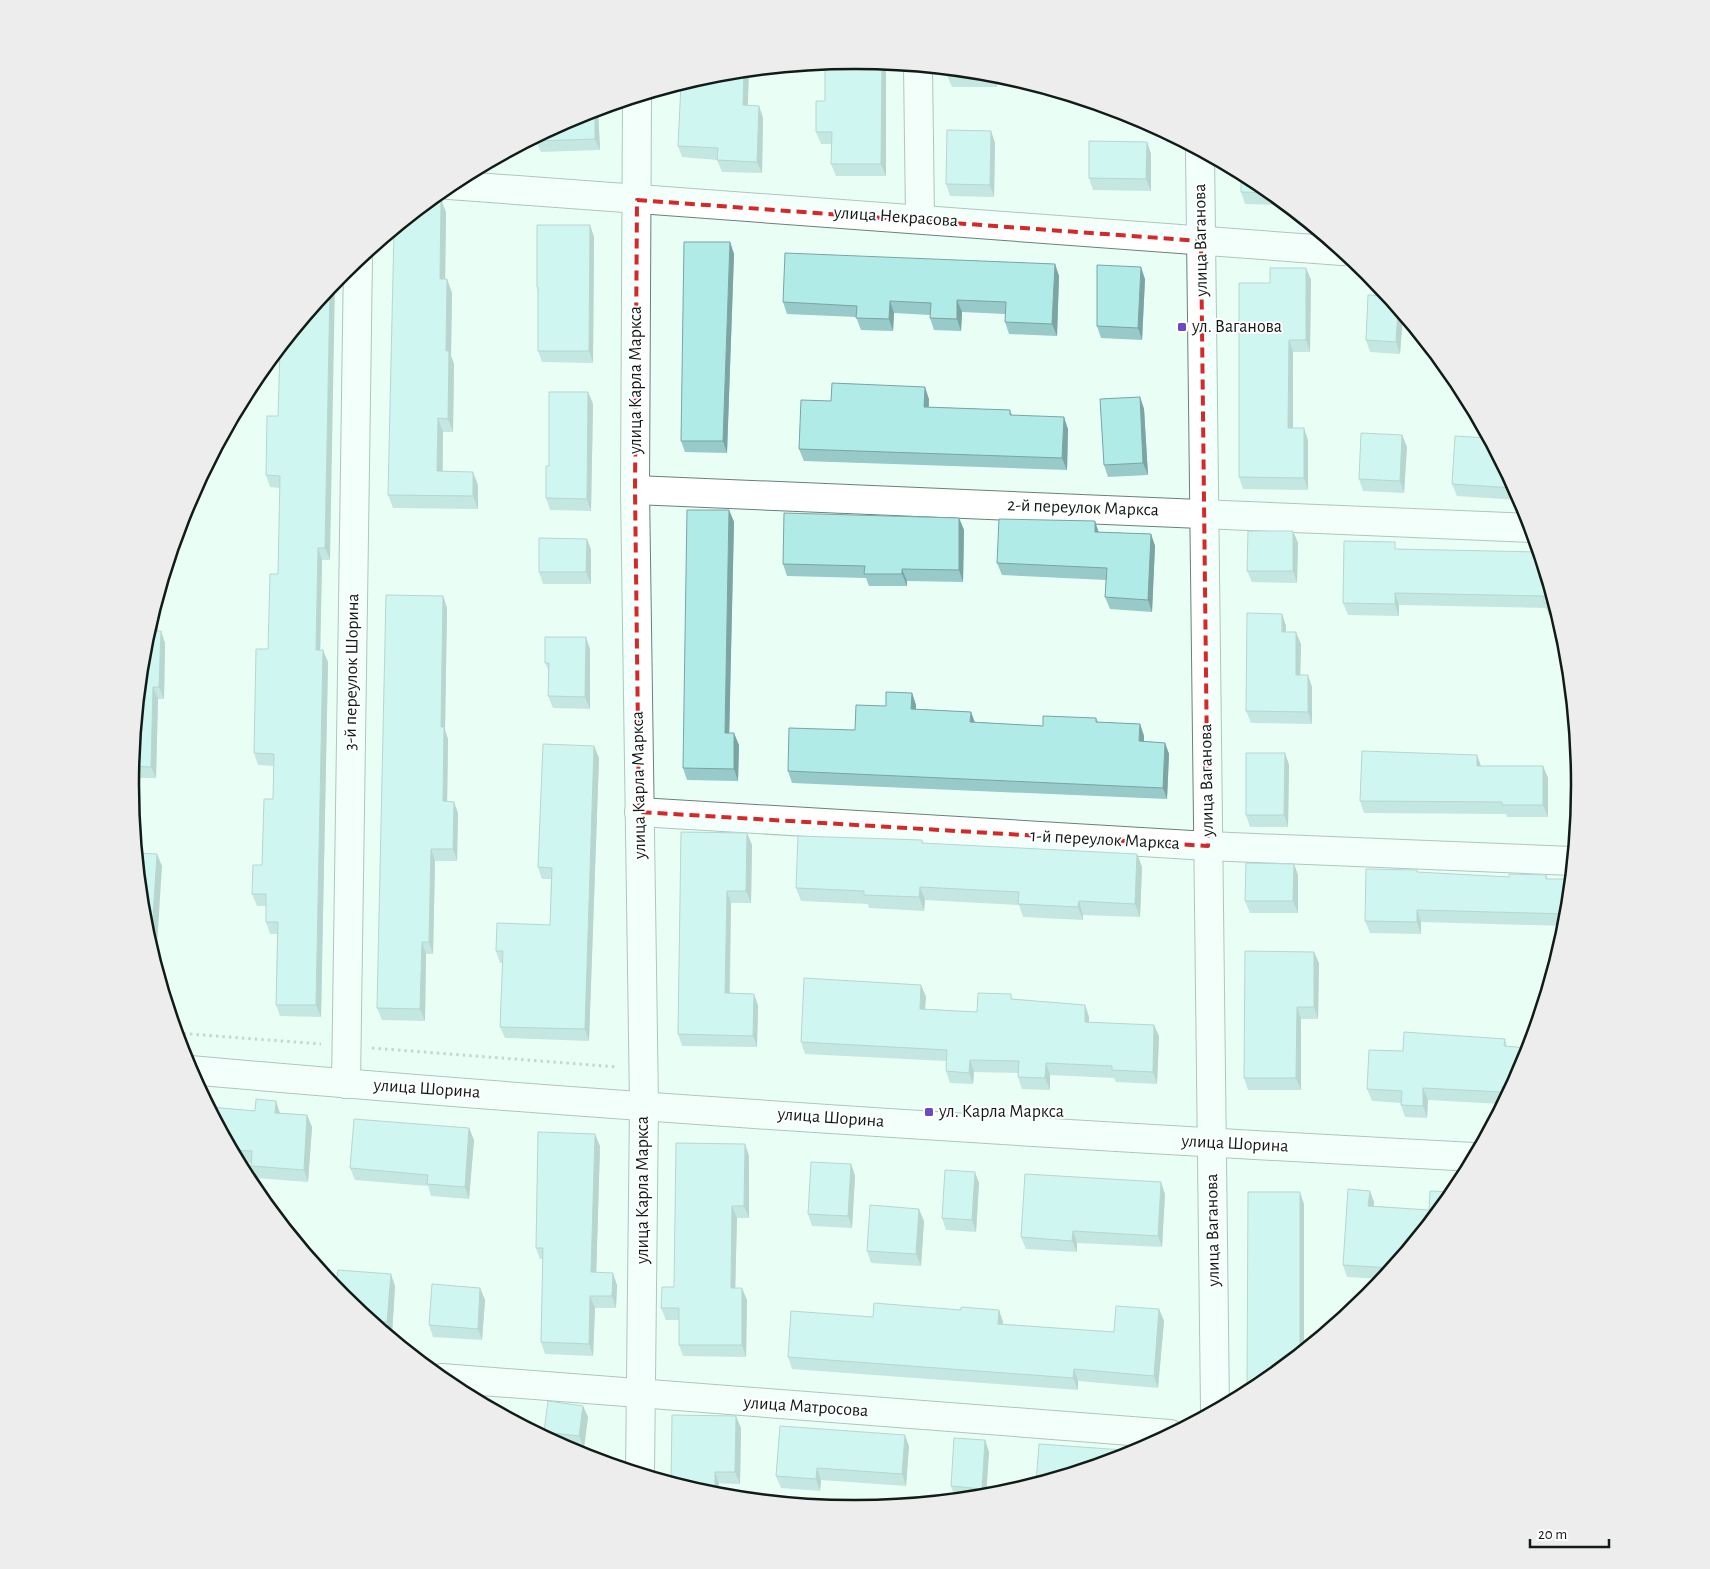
<svg xmlns="http://www.w3.org/2000/svg" width="1710" height="1569" font-family="'Alegreya Sans',sans-serif">
<style>
.lines{fill:none;stroke-linecap:round;stroke-linejoin:round}
.minor-casing{stroke:#688177;stroke-width:30}
.path{stroke:#97a9a1;stroke-width:3;stroke-dasharray:2.5 4;stroke-linecap:butt}
.minor{stroke:#fff;stroke-width:28}
.wall{fill:#97cac8}
.shaded-wall{fill:#7ba4a2}
.building{fill:#b0ebe8;stroke:#7ba4a2}
.marked{fill:none;stroke:#d62828;stroke-width:4;stroke-dasharray:10 6;stroke-linejoin:round}
.poi-dot{fill:#6d4ac3;stroke:#fff;stroke-width:2}
.labels{text-anchor:middle;dominant-baseline:central;stroke-width:4;stroke-linejoin:round;paint-order:stroke}
.street-label{font-size:18px;fill:#111b17;stroke:#fff}
.poi-label{font-size:18px;fill:#111b17;stroke:#fff;text-anchor:start}
.rim{fill:none;stroke:#111b17;stroke-width:2.5}
</style>
<rect width="100%" height="100%" fill="#e9fff5"/>
<g class="lines">
<!-- minor casing -->
<g class="minor-casing">
<g id="minor">
<polyline points="918,66 920,218"/>
<polyline points="637,97 635,490 644,1105 640,1473"/>
<polyline points="1200,151 1215,1410"/>
<polyline points="449,185 1342,251"/>
<polyline points="635,490 1531,528"/>
<polyline points="639,812 1208,846 1572,861"/>
<path d="M190 1070C617 1108 1045 1134 1473 1157"/>
<polyline points="346,1084 358,260"/>
<polyline points="442,1378 1170,1434"/>
</g>
</g>
<!-- path -->
<g class="path">
<polyline points="177,1033 321,1044"/>
<polyline points="372,1048 618,1067"/>
</g>
<!-- minor -->
<use href="#minor" class="minor"/>
</g>
<!-- wall -->
<g class="wall">
<polygon points="855,60 886,63 886,176 836,176 831,164 831,144 821,144 816,132 825,101"/>
<polygon points="749,70 748,105 759,106 763,118 762,173 722,172 717,160 682,157 678,146 714,74"/>
<polygon points="997,74 997,87 952,87 947,75"/>
<polygon points="598,109 600,150 541,152 536,141"/>
<polygon points="991,131 995,143 994,197 950,196 946,184"/>
<polygon points="1147,142 1151,154 1151,191 1093,190 1089,178"/>
<polygon points="1258,182 1285,205 1245,204 1241,192"/>
<polygon points="446,212 445,279 447,279 452,293 451,356 454,364 453,432 443,432 443,471 478,485 478,509 393,508 388,495"/>
<polygon points="590,225 594,237 593,363 542,362 538,351 538,293 537,287"/>
<polygon points="730,242 734,254 727,453 685,452 681,441"/>
<polygon points="1055,264 1059,276 1057,336 1009,334 1005,322 1005,314 962,312 961,331 934,330 930,318 930,315 894,313 893,331 861,330 856,317 787,314 783,302"/>
<polygon points="1306,268 1311,280 1310,352 1293,352 1293,428 1308,440 1308,490 1243,489 1239,477 1270,283"/>
<polygon points="1145,279 1142,340 1101,338 1097,326"/>
<polygon points="1387,296 1403,315 1400,354 1370,352 1366,340"/>
<polygon points="588,392 593,404 591,511 550,510 546,498 549,466"/>
<polygon points="1140,397 1144,409 1148,475 1108,477 1104,465"/>
<polygon points="929,399 929,407 1010,410 1012,415 1068,429 1067,470 804,461 799,449 831,401"/>
<polygon points="278,416 330,560 322,560 320,650 328,662 321,1017 280,1016 276,1005 277,934 270,934 266,922 266,906 257,906 252,894 262,865 273,799 274,766 258,765 254,753 268,649 278,574 280,488 270,487 266,475"/>
<polygon points="1402,435 1407,447 1404,493 1363,491 1359,479"/>
<polygon points="1487,438 1520,500 1457,496 1452,484"/>
<polygon points="729,510 734,522 729,733 739,745 738,781 687,780 683,768"/>
<polygon points="959,518 964,530 963,582 907,581 907,586 869,586 866,578 787,576 783,564"/>
<polygon points="1293,531 1298,543 1297,583 1252,582 1247,571"/>
<polygon points="1099,532 1151,534 1155,546 1152,612 1110,609 1105,597 1106,580 1002,575 997,563"/>
<polygon points="587,539 591,550 591,584 543,584 539,572"/>
<polygon points="1398,549 1538,552 1557,615 1549,615 1546,608 1399,605 1399,616 1348,615 1343,603"/>
<polygon points="159,595 158,631 165,643 164,699 158,699 156,778 131,778 144,643"/>
<polygon points="443,596 447,608 445,730 448,739 447,801 458,813 457,861 435,861 433,954 426,954 425,1021 382,1020 377,1008"/>
<polygon points="1282,614 1286,626 1286,632 1301,644 1300,675 1312,687 1312,724 1251,723 1246,711"/>
<polygon points="590,649 590,709 553,708 548,696 549,672 545,663"/>
<polygon points="912,693 916,705 916,709 971,712 975,722 1043,726 1096,718 1098,722 1140,724 1144,736 1144,741 1165,743 1169,754 1167,799 792,783 788,771 855,730 886,706"/>
<polygon points="594,746 599,758 589,1041 505,1038 500,1027 503,963 500,963 496,951 550,925 551,879 542,879 538,867"/>
<polygon points="1285,753 1289,765 1288,827 1250,827 1246,815"/>
<polygon points="1481,766 1543,766 1548,778 1548,817 1507,817 1506,814 1364,813 1360,801"/>
<polygon points="681,832 747,833 752,845 751,903 731,903 730,993 754,994 758,1006 757,1047 682,1046 678,1034"/>
<polygon points="922,840 923,843 1137,854 1142,867 1140,917 1083,915 1083,920 1023,917 1019,905 925,900 924,911 869,908 868,904 801,901 796,888"/>
<polygon points="1294,864 1298,875 1298,913 1250,913 1245,901"/>
<polygon points="1417,870 1418,872 1509,877 1546,875 1548,879 1570,879 1566,926 1421,922 1421,934 1370,933 1365,921"/>
<polygon points="1319,963 1318,1019 1301,1019 1301,1090 1248,1090 1244,1078"/>
<polygon points="921,985 926,997 925,1009 977,1012 1011,994 1012,999 1085,1005 1089,1017 1089,1022 1159,1036 1157,1084 1116,1082 1114,1078 1050,1075 1050,1090 1022,1089 1018,1077 1018,1073 974,1072 973,1084 950,1083 946,1071 946,1061 805,1054 801,1042"/>
<polygon points="1505,1039 1507,1046 1524,1062 1502,1104 1428,1100 1427,1118 1405,1117 1401,1105 1401,1103 1372,1101 1367,1089 1403,1051"/>
<polygon points="210,1107 307,1115 312,1127 308,1182 256,1178 251,1166 251,1163 239,1162"/>
<polygon points="469,1128 474,1140 469,1199 431,1196 428,1186 355,1180 350,1168"/>
<polygon points="745,1144 749,1156 749,1218 737,1218 735,1288 747,1300 746,1357 683,1356 679,1345 679,1320 666,1320 661,1308 674,1287"/>
<polygon points="600,1146 596,1273 617,1285 616,1308 595,1308 593,1356 545,1354 541,1342 543,1259 540,1259 536,1248"/>
<polygon points="851,1164 855,1176 852,1228 812,1226 808,1214"/>
<polygon points="979,1183 976,1232 946,1230 942,1218"/>
<polygon points="1453,1192 1382,1279 1347,1277 1343,1265 1374,1202 1374,1206 1429,1210"/>
<polygon points="1165,1194 1162,1247 1077,1243 1077,1252 1026,1249 1021,1237"/>
<polygon points="924,1221 921,1266 871,1263 867,1251"/>
<polygon points="395,1286 392,1334 388,1334 342,1297"/>
<polygon points="480,1288 485,1300 482,1340 433,1337 429,1325"/>
<polygon points="1159,1309 1164,1321 1158,1388 1078,1381 1078,1390 792,1369 788,1357 873,1317 961,1310 999,1310 1003,1322 1003,1324 1114,1332"/>
<polygon points="583,1406 588,1417 584,1448 561,1445 546,1437 544,1432"/>
<polygon points="741,1428 740,1484 671,1482"/>
<polygon points="985,1440 989,1452 986,1496 960,1499 955,1498 951,1486"/>
<polygon points="909,1446 906,1486 821,1480 820,1491 781,1488 776,1476"/>
</g>
<!-- shaded-wall -->
<g class="shaded-wall">
<polygon points="882,63 886,63 886,176 881,164"/>
<polygon points="749,70 747,117 743,105 744,71"/>
<polygon points="993,74 997,74 997,87 993,75"/>
<polygon points="759,106 763,118 762,173 757,162"/>
<polygon points="598,109 600,150 595,139 595,110"/>
<polygon points="991,131 995,143 994,197 990,185"/>
<polygon points="1147,142 1151,154 1151,191 1146,179"/>
<polygon points="441,199 446,212 445,292 440,279"/>
<polygon points="590,225 594,237 593,363 589,351"/>
<polygon points="730,242 734,254 727,453 723,441"/>
<polygon points="1055,264 1059,276 1057,336 1052,324"/>
<polygon points="1141,267 1145,279 1142,340 1138,328"/>
<polygon points="1306,268 1311,280 1310,352 1306,340"/>
<polygon points="447,279 452,293 451,356 454,364 453,432 448,419 446,351"/>
<polygon points="335,282 330,560 325,548 330,287"/>
<polygon points="957,300 962,312 961,331 957,319"/>
<polygon points="890,301 894,313 893,331 889,319"/>
<polygon points="1398,310 1403,315 1400,354 1396,342"/>
<polygon points="1289,340 1293,352 1293,440 1288,428"/>
<polygon points="925,387 929,399 928,418 924,407"/>
<polygon points="588,392 593,404 591,511 587,499"/>
<polygon points="1140,397 1144,409 1148,475 1143,463"/>
<polygon points="1064,417 1068,429 1067,470 1062,458"/>
<polygon points="438,418 443,432 442,484 437,471"/>
<polygon points="1304,428 1308,440 1308,490 1304,478"/>
<polygon points="1402,435 1407,447 1404,493 1400,481"/>
<polygon points="473,472 478,485 478,509 473,496"/>
<polygon points="729,510 734,522 729,745 725,733"/>
<polygon points="959,518 964,530 963,582 959,570"/>
<polygon points="1095,521 1099,533 1095,532"/>
<polygon points="1293,531 1298,543 1297,583 1293,571"/>
<polygon points="1151,534 1155,546 1152,612 1148,600"/>
<polygon points="587,539 591,550 591,584 586,572"/>
<polygon points="318,548 322,560 320,662 316,650"/>
<polygon points="902,569 907,581 907,586 902,574"/>
<polygon points="1395,593 1399,605 1399,616 1395,604"/>
<polygon points="159,595 157,643 153,631 154,612"/>
<polygon points="443,596 447,608 445,730 448,739 447,813 443,801 441,727"/>
<polygon points="1282,614 1286,626 1286,644 1282,632"/>
<polygon points="161,631 165,643 164,699 159,687"/>
<polygon points="1296,632 1301,644 1300,687 1296,675"/>
<polygon points="586,637 590,649 590,709 585,697"/>
<polygon points="323,650 328,662 321,1017 316,1005"/>
<polygon points="1308,675 1312,687 1312,724 1308,712"/>
<polygon points="153,687 158,699 156,778 151,767"/>
<polygon points="912,693 916,705 916,721 911,709"/>
<polygon points="971,712 975,724 970,722"/>
<polygon points="1140,724 1144,736 1144,753 1139,741"/>
<polygon points="734,733 739,745 738,781 734,769"/>
<polygon points="1165,743 1169,754 1167,799 1163,788"/>
<polygon points="594,746 599,758 589,1041 585,1029"/>
<polygon points="1285,753 1289,765 1288,827 1284,815"/>
<polygon points="1477,755 1481,766 1477,766"/>
<polygon points="1543,766 1548,778 1548,817 1543,805"/>
<polygon points="454,802 458,813 457,861 453,849"/>
<polygon points="747,833 752,845 751,903 746,891"/>
<polygon points="431,849 435,861 433,954 429,942"/>
<polygon points="157,854 162,866 156,962 151,949"/>
<polygon points="1137,854 1142,867 1140,917 1135,904"/>
<polygon points="1294,864 1298,875 1298,913 1293,901"/>
<polygon points="920,887 925,900 924,911 919,897"/>
<polygon points="727,891 731,903 729,1005 725,993"/>
<polygon points="1079,901 1083,915 1083,920 1078,907"/>
<polygon points="1417,910 1421,922 1421,934 1417,922"/>
<polygon points="422,942 426,954 425,1021 420,1009"/>
<polygon points="1314,952 1319,963 1318,1019 1314,1007"/>
<polygon points="921,985 926,997 924,1021 920,1009"/>
<polygon points="754,994 758,1006 757,1047 753,1036"/>
<polygon points="1085,1005 1089,1017 1089,1034 1085,1022"/>
<polygon points="1297,1007 1301,1019 1301,1090 1296,1078"/>
<polygon points="1154,1025 1159,1036 1157,1084 1153,1072"/>
<polygon points="970,1060 974,1072 973,1084 969,1073"/>
<polygon points="1046,1063 1050,1075 1050,1090 1045,1078"/>
<polygon points="1502,1087 1506,1097 1504,1099 1502,1092"/>
<polygon points="1423,1088 1428,1100 1427,1118 1423,1106"/>
<polygon points="276,1101 280,1113 279,1125 275,1113"/>
<polygon points="307,1115 312,1127 308,1182 304,1170"/>
<polygon points="469,1128 474,1140 469,1199 465,1187"/>
<polygon points="595,1134 600,1146 596,1284 591,1272"/>
<polygon points="745,1144 749,1156 749,1218 744,1206"/>
<polygon points="851,1164 855,1176 852,1228 848,1216"/>
<polygon points="975,1172 979,1183 976,1232 972,1220"/>
<polygon points="1161,1182 1165,1194 1162,1247 1158,1236"/>
<polygon points="1370,1191 1374,1202 1373,1218 1368,1206"/>
<polygon points="1300,1192 1304,1204 1304,1349 1301,1351 1300,1348"/>
<polygon points="732,1206 737,1218 735,1300 731,1288"/>
<polygon points="919,1209 924,1221 921,1266 916,1254"/>
<polygon points="1073,1231 1077,1243 1077,1252 1072,1241"/>
<polygon points="613,1273 617,1285 616,1308 612,1296"/>
<polygon points="391,1274 395,1286 392,1334 387,1322"/>
<polygon points="480,1288 485,1300 482,1340 478,1329"/>
<polygon points="742,1288 747,1300 746,1357 742,1345"/>
<polygon points="590,1296 595,1308 593,1356 589,1344"/>
<polygon points="1159,1309 1164,1321 1158,1388 1154,1376"/>
<polygon points="999,1310 1003,1322 1002,1336 998,1324"/>
<polygon points="1074,1369 1078,1381 1078,1390 1073,1378"/>
<polygon points="476,1392 480,1401 476,1399"/>
<polygon points="583,1406 588,1417 584,1448 579,1436"/>
<polygon points="736,1416 741,1428 740,1484 735,1472"/>
<polygon points="905,1435 909,1446 906,1486 902,1474"/>
<polygon points="985,1440 989,1452 986,1496 984,1496 982,1489"/>
<polygon points="817,1468 821,1480 820,1491 816,1479"/>
<polygon points="715,1472 719,1484 719,1496 715,1495"/>
</g>
<!-- building -->
<g class="building">
<polygon points="855,60 882,63 881,164 831,164 832,132 816,132 816,101 825,101 825,63"/>
<polygon points="947,69 993,74 993,75 947,75"/>
<polygon points="744,71 743,105 759,106 757,162 717,160 718,148 678,146 681,84 714,74"/>
<polygon points="595,110 595,139 536,141 536,137 578,115"/>
<polygon points="947,130 991,131 990,185 946,184"/>
<polygon points="1089,141 1147,142 1146,179 1089,178"/>
<polygon points="1241,173 1258,182 1271,193 1241,192"/>
<polygon points="433,198 441,199 440,279 447,279 446,351 449,351 448,419 438,418 437,471 473,472 473,496 388,495 394,230"/>
<polygon points="537,225 590,225 589,351 538,351 538,287 537,287"/>
<polygon points="684,242 730,242 723,441 681,441"/>
<polygon points="785,253 1055,264 1052,324 1005,322 1006,302 957,300 957,319 930,318 931,303 890,301 889,319 856,318 857,306 783,302"/>
<polygon points="1097,265 1141,267 1138,328 1097,326"/>
<polygon points="1270,268 1306,268 1306,340 1289,340 1288,428 1304,428 1304,478 1239,477 1239,283 1270,283"/>
<polygon points="330,287 325,548 318,548 316,650 323,650 316,1005 276,1005 278,922 266,922 266,894 252,894 253,865 262,865 264,799 273,799 274,754 254,753 256,649 268,649 270,574 278,574 280,476 266,475 267,416 278,416 280,349"/>
<polygon points="1368,295 1387,296 1398,310 1396,342 1366,340"/>
<polygon points="832,383 925,387 924,407 1010,410 1010,415 1064,417 1062,458 799,449 801,400 831,401"/>
<polygon points="549,392 588,392 587,499 546,498 546,466 549,466"/>
<polygon points="1140,397 1143,463 1104,465 1100,399"/>
<polygon points="1361,433 1402,435 1400,481 1359,479"/>
<polygon points="1455,436 1487,438 1514,488 1452,484"/>
<polygon points="687,510 729,510 725,733 734,733 734,769 683,768"/>
<polygon points="784,513 959,518 959,570 902,569 902,574 864,574 865,566 783,564"/>
<polygon points="999,519 1095,521 1095,532 1151,534 1148,600 1105,597 1107,568 997,563"/>
<polygon points="1248,531 1293,531 1293,571 1247,571"/>
<polygon points="539,538 587,539 586,572 539,572"/>
<polygon points="1344,541 1395,542 1395,549 1538,552 1553,603 1544,603 1544,596 1395,593 1395,604 1343,603"/>
<polygon points="386,595 443,596 441,727 444,727 443,801 454,802 453,849 431,849 429,942 422,942 420,1009 377,1008"/>
<polygon points="154,612 153,631 161,631 159,687 153,687 151,767 132,766 144,643"/>
<polygon points="1247,613 1282,614 1282,632 1296,632 1296,675 1308,675 1308,712 1246,711"/>
<polygon points="545,637 586,637 585,697 548,696 549,663 545,663"/>
<polygon points="886,692 912,693 911,709 971,712 970,722 1043,726 1043,716 1096,718 1096,722 1140,724 1139,741 1165,743 1163,788 788,771 789,728 855,730 856,705 886,706"/>
<polygon points="543,744 594,746 585,1029 500,1027 503,951 496,951 497,923 550,925 552,868 538,867"/>
<polygon points="1362,751 1477,755 1477,766 1543,766 1543,805 1502,805 1502,802 1360,801"/>
<polygon points="1246,753 1285,753 1284,815 1246,815"/>
<polygon points="681,832 747,833 746,891 727,891 725,993 754,994 753,1036 678,1034"/>
<polygon points="798,836 922,840 922,843 1137,854 1135,904 1079,901 1078,907 1018,904 1019,892 920,887 919,897 864,895 864,891 796,888"/>
<polygon points="137,853 157,854 151,949 144,926"/>
<polygon points="1246,863 1294,864 1293,901 1245,901"/>
<polygon points="1366,869 1417,870 1417,872 1509,877 1509,874 1546,875 1546,879 1570,879 1567,914 1417,910 1417,922 1365,921"/>
<polygon points="1245,951 1314,952 1314,1007 1297,1007 1296,1078 1244,1078"/>
<polygon points="804,978 921,985 920,1009 977,1012 978,993 1011,994 1011,999 1085,1005 1085,1022 1154,1025 1153,1072 1112,1070 1112,1066 1046,1063 1045,1078 1018,1077 1019,1061 970,1060 969,1073 946,1071 947,1050 801,1042"/>
<polygon points="1404,1032 1505,1039 1504,1046 1528,1048 1524,1062 1510,1088 1502,1087 1502,1092 1423,1088 1423,1106 1401,1105 1402,1091 1367,1089 1369,1050 1403,1051"/>
<polygon points="256,1099 276,1101 275,1113 307,1115 304,1170 251,1166 252,1151 233,1150 210,1107 255,1111"/>
<polygon points="354,1119 469,1128 465,1187 427,1184 428,1175 350,1168"/>
<polygon points="538,1132 595,1134 591,1272 613,1273 612,1296 590,1296 589,1344 541,1342 543,1248 536,1248"/>
<polygon points="676,1143 745,1144 744,1206 732,1206 731,1288 742,1288 742,1345 679,1345 679,1308 661,1308 662,1287 674,1287"/>
<polygon points="811,1162 851,1164 848,1216 808,1214"/>
<polygon points="945,1170 975,1172 972,1220 942,1218"/>
<polygon points="1025,1174 1161,1182 1158,1236 1073,1231 1072,1241 1021,1237"/>
<polygon points="1348,1189 1370,1191 1368,1206 1429,1210 1430,1191 1453,1192 1391,1268 1343,1265"/>
<polygon points="1248,1192 1300,1192 1300,1348 1303,1349 1257,1387 1252,1390 1247,1390"/>
<polygon points="870,1205 919,1209 916,1254 867,1251"/>
<polygon points="338,1270 391,1274 387,1322 373,1321 342,1297 326,1277 337,1277"/>
<polygon points="432,1284 480,1288 478,1329 429,1325"/>
<polygon points="874,1303 961,1310 961,1307 999,1310 998,1324 1114,1332 1116,1306 1159,1309 1154,1376 1074,1369 1073,1378 788,1357 791,1311 873,1317"/>
<polygon points="461,1391 476,1392 476,1399"/>
<polygon points="548,1401 583,1406 579,1436 544,1432"/>
<polygon points="672,1415 736,1416 735,1472 715,1472 715,1495 671,1482"/>
<polygon points="780,1426 905,1435 902,1474 817,1468 816,1479 776,1476"/>
<polygon points="954,1438 985,1440 982,1489 951,1486"/>
<polygon points="1039,1444 1138,1451 1132,1454 1036,1483"/>
</g>
<!-- marked area -->
<path d="M0 0H1710V1569H0ZM637 200 1201 241 1208 846 639 812 635 490Z" fill="#e9fff5" fill-opacity=".55" fill-rule="evenodd"/>
<path class="marked" d="M637 200 1201 241 1208 846 639 812 635 490Z"/>
<!-- markers -->
<g class="poi-dot">
<rect x="1177" y="322" width="10" height="10" rx="2.5"/>
<rect x="924" y="1107" width="10" height="10" rx="2.5"/>
</g>
<g class="labels">
<!-- street labels -->
<g class="street-label">
<text transform="translate(896 217) rotate(4)">улица Некрасова</text>
<text transform="translate(1201 240) rotate(-91)">улица Ваганова</text>
<text transform="translate(636 380) rotate(-90)">улица Карла Маркса</text>
<text transform="translate(1083 508) rotate(2)">2-й переулок Маркса</text>
<text transform="translate(352 672) rotate(-89)">3-й переулок Шорина</text>
<text transform="translate(1207 780) rotate(-91)">улица Ваганова</text>
<text transform="translate(639 785) rotate(-91)">улица Карла Маркса</text>
<text transform="translate(1105 840) rotate(3)">1-й переулок Маркса</text>
<text transform="translate(427 1089) rotate(4)">улица Шорина</text>
<text transform="translate(831 1118) rotate(4)">улица Шорина</text>
<text transform="translate(1235 1144) rotate(3)">улица Шорина</text>
<text transform="translate(643 1190) rotate(-90)">улица Карла Маркса</text>
<text transform="translate(1213 1230) rotate(-91)">улица Ваганова</text>
<text transform="translate(806 1407) rotate(4)">улица Матросова</text>
</g>
<!-- poi labels -->
<g class="poi-label">
<text x="1192" y="327">ул. Ваганова</text>
<text x="939" y="1112">ул. Карла Маркса</text>
</g>
</g>
<!-- crop -->
<path d="M0 0H1710V1569H0ZM854 69H856A715 715 0 0 1 1571 784V785A715 715 0 0 1 856 1500H854A715 715 0 0 1 139 785V784A715 715 0 0 1 854 69Z" fill="#ecedec" fill-rule="evenodd"/>
<path class="rim" d="M854 69H856A715 715 0 0 1 1571 784V785A715 715 0 0 1 856 1500H854A715 715 0 0 1 139 785V784A715 715 0 0 1 854 69Z"/>
<!-- scale -->
<path d="M1530 1539v8h79v-8" fill="none" stroke="#111b17" stroke-width="2.5"/>
<text x="1538" y="1539" font-size="15" fill="#111b17" stroke="#ffffff" stroke-width="4" paint-order="stroke">20 m</text>
</svg>
